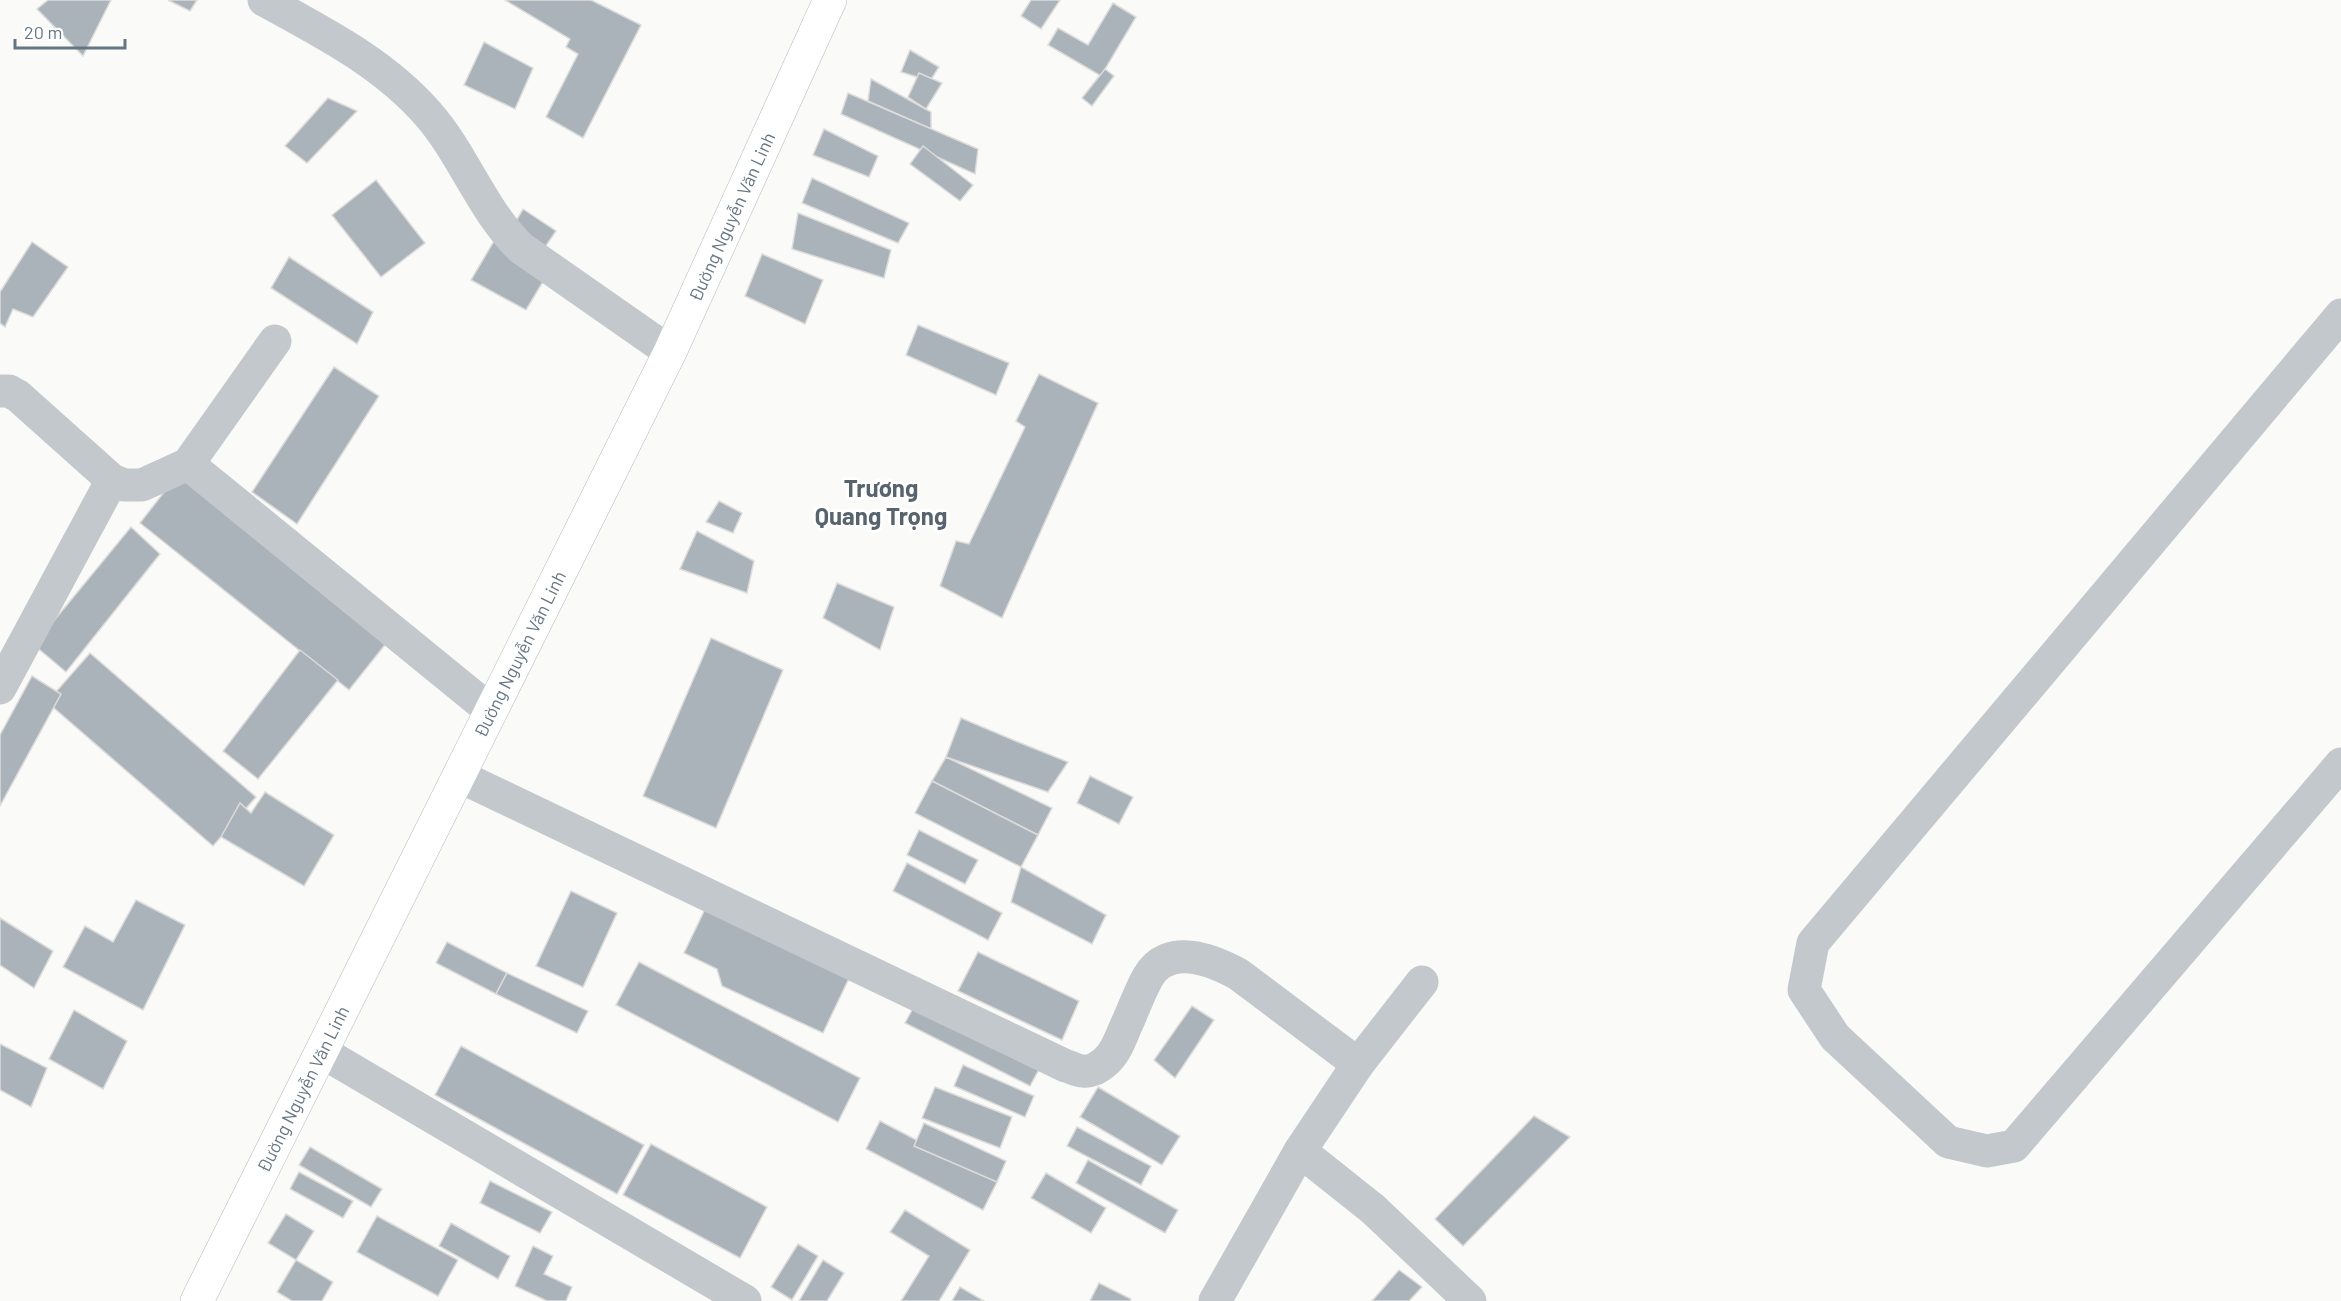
<svg xmlns="http://www.w3.org/2000/svg" width="2341" height="1301" font-family="Barlow,sans-serif">
<style>
.building{fill:#aab3b9;stroke:#dcdcda;stroke-width:1.5}
.lines{fill:none;stroke-linecap:round;stroke-linejoin:round}
.major-casing{stroke:#b5babe;stroke-width:34}
.minor{stroke:#c3c8cc;stroke-width:33}
.major{stroke:#fff;stroke-width:33}
.labels{text-anchor:middle;dominant-baseline:central;stroke-width:6;stroke-linejoin:round;paint-order:stroke}
.street-label{font-size:18px;fill:#657683;stroke:#fff}
.district-label{font-size:24px;font-weight:bold;fill:#57646e;stroke:#fff}
</style>
<rect width="100%" height="100%" fill="#fafaf8"/>
<!-- building -->
<g class="building">
<polygon points="48,0 111,0 83,56 37,9"/>
<polygon points="168,0 197,0 190,11"/>
<polygon points="505,0 591,0 641,25 583,138 546,117 578,54 566,47 570,39"/>
<polygon points="1031,0 1060,0 1041,29 1021,16"/>
<polygon points="1113,3 1136,17 1101,76 1048,45 1058,28 1088,45"/>
<polygon points="484,42 533,68 515,109 464,85"/>
<polygon points="910,50 939,67 930,81 901,72"/>
<polygon points="1105,69 1114,76 1092,106 1082,98"/>
<polygon points="919,73 942,83 926,109 908,97"/>
<polygon points="871,79 931,112 931,129 868,101"/>
<polygon points="848,93 978,149 975,174 841,114"/>
<polygon points="328,98 357,111 307,163 285,146"/>
<polygon points="824,129 878,156 869,177 813,155"/>
<polygon points="923,146 973,185 960,201 910,164"/>
<polygon points="812,178 909,223 898,243 802,203"/>
<polygon points="376,180 425,243 381,277 332,215"/>
<polygon points="523,209 556,231 543,250 512,228"/>
<polygon points="798,213 891,250 884,278 792,249"/>
<polygon points="494,241 547,275 526,310 471,280"/>
<polygon points="32,242 68,267 33,317 13,309 5,327 0,323 0,292"/>
<polygon points="762,254 823,280 805,324 745,296"/>
<polygon points="289,257 373,312 357,344 271,288"/>
<polygon points="918,325 1009,363 996,395 906,355"/>
<polygon points="334,367 379,396 297,524 252,492"/>
<polygon points="1039,374 1098,403 1002,618 940,586 956,541 969,544 1025,427 1016,421"/>
<polygon points="182,469 392,636 349,690 140,523"/>
<polygon points="719,501 742,513 733,533 706,522"/>
<polygon points="131,527 160,554 66,672 34,645"/>
<polygon points="697,531 754,561 747,593 680,569"/>
<polygon points="837,583 894,607 880,650 823,618"/>
<polygon points="711,638 783,670 716,828 643,796"/>
<polygon points="300,650 338,680 258,779 223,751"/>
<polygon points="90,653 256,797 213,846 47,702"/>
<polygon points="32,676 61,694 0,806 0,735"/>
<polygon points="961,718 1018,742 1068,762 1048,792 946,757"/>
<polygon points="946,757 1052,808 1038,835 932,781"/>
<polygon points="1090,776 1133,797 1119,824 1077,803"/>
<polygon points="932,781 1038,835 1021,867 915,813"/>
<polygon points="265,792 334,835 304,886 221,837 240,803 251,813"/>
<polygon points="919,830 978,860 965,884 907,855"/>
<polygon points="907,863 1002,913 988,940 893,891"/>
<polygon points="1021,867 1106,915 1092,944 1011,902"/>
<polygon points="571,891 617,913 583,987 536,966"/>
<polygon points="136,900 185,925 143,1010 63,967 85,926 113,942"/>
<polygon points="708,903 852,972 823,1033 722,986 717,969 684,953"/>
<polygon points="0,918 53,951 34,988 0,965"/>
<polygon points="447,942 507,973 496,994 436,963"/>
<polygon points="978,952 1079,1001 1062,1040 958,991"/>
<polygon points="639,962 860,1078 838,1122 616,1005"/>
<polygon points="507,973 588,1011 577,1033 496,994"/>
<polygon points="919,997 1044,1060 1030,1086 905,1023"/>
<polygon points="1192,1006 1214,1020 1175,1078 1154,1060"/>
<polygon points="74,1010 127,1041 103,1089 49,1059"/>
<polygon points="0,1044 47,1068 31,1107 0,1090"/>
<polygon points="461,1046 644,1145 617,1194 435,1095"/>
<polygon points="963,1065 1034,1096 1025,1117 954,1086"/>
<polygon points="935,1087 1012,1117 1000,1148 922,1118"/>
<polygon points="1098,1087 1180,1136 1162,1165 1080,1117"/>
<polygon points="1534,1116 1570,1137 1463,1246 1435,1219"/>
<polygon points="880,1121 997,1182 983,1210 866,1149"/>
<polygon points="924,1123 1006,1161 997,1182 914,1146"/>
<polygon points="1077,1127 1151,1166 1141,1185 1067,1146"/>
<polygon points="651,1144 767,1207 740,1258 623,1195"/>
<polygon points="310,1147 382,1189 371,1207 299,1165"/>
<polygon points="1088,1160 1178,1210 1165,1233 1076,1183"/>
<polygon points="299,1172 353,1201 343,1218 290,1189"/>
<polygon points="1046,1173 1106,1208 1091,1233 1031,1198"/>
<polygon points="490,1181 552,1212 540,1233 480,1203"/>
<polygon points="905,1210 970,1250 939,1301 901,1301 929,1256 890,1232"/>
<polygon points="286,1214 314,1231 296,1260 268,1243"/>
<polygon points="377,1216 458,1260 438,1296 357,1252"/>
<polygon points="451,1223 510,1256 498,1279 439,1246"/>
<polygon points="798,1244 818,1256 792,1300 771,1287"/>
<polygon points="533,1246 553,1256 544,1274 572,1287 566,1301 547,1301 515,1286"/>
<polygon points="296,1260 333,1282 322,1301 292,1301 277,1292"/>
<polygon points="823,1260 844,1273 827,1301 799,1301"/>
<polygon points="1399,1270 1422,1287 1409,1301 1372,1301"/>
<polygon points="1099,1283 1131,1299 1130,1301 1090,1301"/>
<polygon points="960,1287 984,1301 952,1301"/>
</g>
<g class="lines">
<!-- major casing -->
<g class="major-casing">
<g id="major">
<path id="s1" d="M197 1301 670 352 830 0"/>
</g>
</g>
<!-- minor -->
<g class="minor">
<path d="M264 0C322 32 384 63 428 114 464 155 481 209 521 248L670 352"/>
<polyline points="2341,315 1813,943 1804,990 1835,1037 1948,1142 1987,1151 2014,1146 2341,764"/>
<polyline points="0,391 9,391 18,396 112,480 124,485 142,485 188,464 275,341"/>
<polyline points="188,464 490,710"/>
<polyline points="0,688 112,480"/>
<path d="M459 776 1066 1066C1071 1067 1077 1071 1083 1071 1092 1072 1097 1068 1104 1063 1115 1054 1120 1040 1125 1028 1133 1011 1139 993 1148 977 1168 942 1212 960 1238 974L1358 1064"/>
<polyline points="322,1052 745,1301"/>
<polyline points="1300,1151 1373,1209 1470,1301"/>
<polyline points="1215,1301 1300,1151 1358,1064 1422,982"/>
</g>
<!-- major -->
<use href="#major" class="major"/>
</g>
<g class="labels">
<!-- street labels -->
<g class="street-label">
<text stroke="none"><textPath href="#s1" startOffset="1209">Đường Nguyễn Văn Linh</textPath></text>
<text stroke="none"><textPath href="#s1" startOffset="723">Đường Nguyễn Văn Linh</textPath></text>
<text stroke="none"><textPath href="#s1" startOffset="237">Đường Nguyễn Văn Linh</textPath></text>
</g>
<!-- district labels -->
<g class="district-label">
<text x="881" y="487">Trương<tspan x="881" dy="28">Quang Trọng</tspan></text>
</g>
</g>
<!-- scale -->
<path d="M15 39v9h110v-9" fill="none" stroke="#657683" stroke-width="3"/>
<text x="24" y="39" font-size="18" fill="#657683" stroke="#ffffff" stroke-width="4.5" paint-order="stroke">20 m</text>
</svg>
